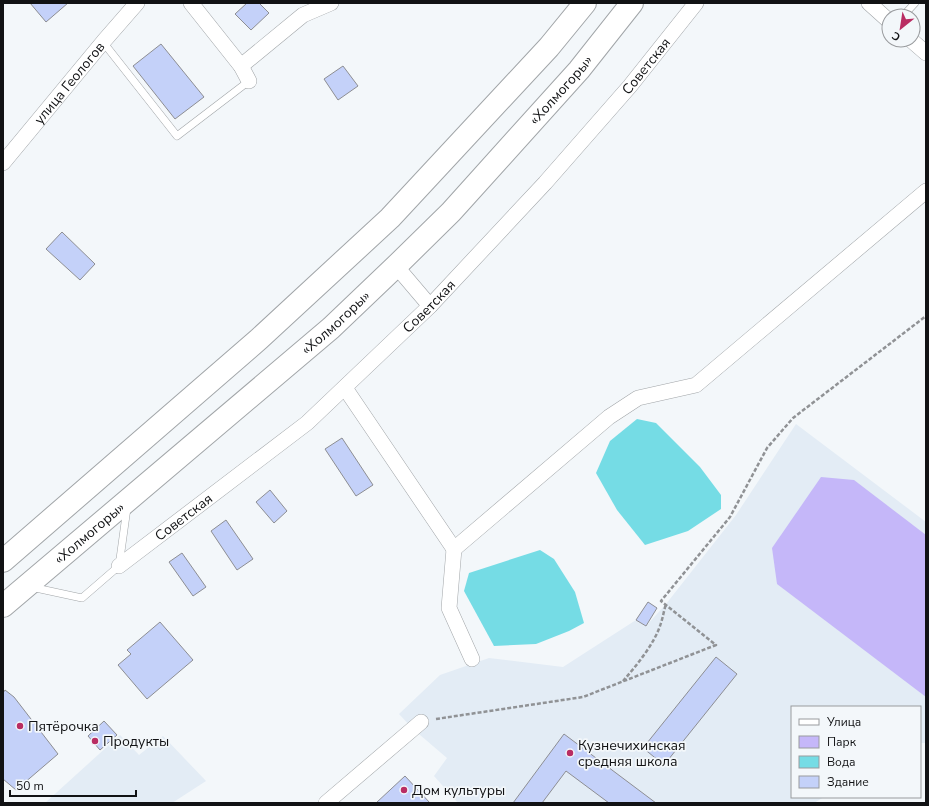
<svg xmlns="http://www.w3.org/2000/svg" width="929" height="806" font-family="'Nunito Sans',sans-serif">
<style>
.built{fill:#e3ecf5}
.green{fill:#c5b7f9}
.water{fill:#75dce5}
.building{fill:#c4d1f9;stroke:#8d8e93}
.lines{fill:none;stroke-linecap:round;stroke-linejoin:round}
.service-casing{stroke:#a1a5a8;stroke-width:8}
.minor-casing{stroke:#a1a5a8;stroke-width:16}
.trunk-casing{stroke:#a1a5a8;stroke-width:24}
.path{stroke:#909295;stroke-width:2.5;stroke-dasharray:4 2;stroke-linecap:butt}
.service{stroke:#fff;stroke-width:7}
.minor{stroke:#fff;stroke-width:15}
.trunk{stroke:#fff;stroke-width:22}
.poi-dot{fill:#b92d63;stroke:#f3f7fa;stroke-width:1.5}
.labels{text-anchor:middle;dominant-baseline:central;stroke-width:3.5;stroke-linejoin:round;paint-order:stroke}
.street-label{font-size:14px;fill:#111214;stroke:#f3f7fa}
.poi-label{font-size:14px;fill:#111214;stroke:#f3f7fa;text-anchor:start}
</style>
<rect width="100%" height="100%" fill="#f3f7fa"/>
<!-- built -->
<g class="built">
<polygon points="796,424 926,522 926,743 920,743 920,707 792,707 792,797 824,797 814,803 458,803 434,776 447,758 413,729 399,714 440,675 489,658 563,667 636,620 646,626 666,604 736,515"/>
<polygon points="120,735 139,755 163,736 206,781 172,803 45,803"/>
</g>
<!-- green -->
<polygon class="green" points="821,477 854,480 926,535 926,697 777,584 772,548"/>
<!-- water -->
<g class="water">
<polygon points="637,419 656,423 700,467 721,495 721,509 688,531 645,545 617,510 596,473 610,441"/>
<polygon points="540,550 554,559 575,592 584,623 569,631 536,644 494,646 464,591 469,573"/>
</g>
<!-- building -->
<g class="building">
<polygon points="30,3 68,3 46,22"/>
<polygon points="247,3 259,3 269,13 251,30 235,14"/>
<polygon points="161,44 204,97 175,119 133,66"/>
<polygon points="343,66 358,86 338,100 324,79"/>
<polygon points="62,232 95,264 80,280 46,249"/>
<polygon points="342,438 373,485 356,496 325,449"/>
<polygon points="270,490 287,511 274,523 256,502"/>
<polygon points="226,520 253,559 237,570 211,531"/>
<polygon points="182,553 206,587 193,596 169,562"/>
<polygon points="648,602 657,608 646,626 636,620"/>
<polygon points="160,622 193,660 147,699 118,665 131,654 127,650"/>
<polygon points="716,657 737,674 664,765 643,748"/>
<polygon points="5,690 14,697 58,754 16,790 3,779 3,693"/>
<polygon points="104,721 117,735 100,750 88,736"/>
<polygon points="564,734 656,803 609,803 566,771 542,803 513,803"/>
<polygon points="405,776 430,803 376,803"/>
</g>
<g class="lines">
<!-- service casing -->
<g class="service-casing">
<g id="service">
<polyline points="903,16 915,3"/>
<polyline points="103,42 177,136 249,81"/>
<polyline points="31,587 82,598 119,566 127,508"/>
</g>
</g>
<!-- minor casing -->
<g class="minor-casing">
<g id="minor">
<polyline points="191,3 241,66 249,81"/>
<polyline points="869,3 889,21"/>
<polyline points="911,40 926,53"/>
<polyline points="241,66 303,15 331,3"/>
<path id="s1" d="M3 163 103 42 137 3"/>
<polyline points="396,266 430,306"/>
<polyline points="345,388 454,549 609,417 638,398 696,385 926,191"/>
<polyline points="454,549 449,608 472,659"/>
<path id="s2" d="M119 566 307 423 430 306 545 183 630 86 696 3"/>
<polyline points="326,803 421,722"/>
</g>
</g>
<!-- trunk casing -->
<g class="trunk-casing">
<g id="trunk">
<polyline points="3,561 259,339 390,218 549,47 585,3"/>
<path id="s3" d="M3 606 331 328 396 266 451 212 579 70 632 3"/>
</g>
</g>
<!-- path -->
<g class="path">
<path d="M623 681C637 665 655 643 661 623 663 617 664 610 666 604"/>
<polyline points="436,719 583,697 716,645 661,601 730,517 767,448 793,418 926,316"/>
</g>
<!-- service -->
<use href="#service" class="service"/>
<!-- minor -->
<use href="#minor" class="minor"/>
<!-- trunk -->
<use href="#trunk" class="trunk"/>
</g>
<!-- markers -->
<g class="poi-dot">
<circle cx="20" cy="726" r="4"/>
<circle cx="95" cy="741" r="4"/>
<circle cx="570" cy="753" r="4"/>
<circle cx="404" cy="790" r="4"/>
</g>
<g class="labels">
<!-- street labels -->
<g class="street-label">
<text stroke="none"><textPath href="#s2" startOffset="729">Советская</textPath></text>
<text stroke="none"><textPath href="#s1" startOffset="104">улица Геологов</textPath></text>
<text stroke="none"><textPath href="#s3" startOffset="761">«Холмогоры»</textPath></text>
<text stroke="none"><textPath href="#s2" startOffset="405">Советская</textPath></text>
<text stroke="none"><textPath href="#s3" startOffset="437">«Холмогоры»</textPath></text>
<text stroke="none"><textPath href="#s2" startOffset="81">Советская</textPath></text>
<text stroke="none"><textPath href="#s3" startOffset="113">«Холмогоры»</textPath></text>
</g>
<!-- poi labels -->
<g class="poi-label">
<text x="28" y="726">Пятёрочка</text>
<text x="103" y="741">Продукты</text>
<text x="578" y="745">Кузнечихинская<tspan x="578" dy="16">средняя школа</tspan></text>
<text x="412" y="790">Дом культуры</text>
</g>
</g>
<!-- border -->
<rect width="929" height="806" fill="none" stroke="#111214" stroke-width="8"/>
<!-- legend -->
<rect x="791" y="706" width="130" height="92" fill="#f3f7fa" stroke="#999b9e"/>
<rect x="799" y="719" width="20" height="6" fill="#ffffff" stroke="#999b9e"/>
<text x="827" y="726" font-size="12" fill="#111214">Улица</text>
<rect x="799" y="736" width="20" height="12" fill="#c5b7f9" stroke="#999b9e"/>
<text x="827" y="746" font-size="12" fill="#111214">Парк</text>
<rect x="799" y="756" width="20" height="12" fill="#75dce5" stroke="#999b9e"/>
<text x="827" y="766" font-size="12" fill="#111214">Вода</text>
<rect x="799" y="776" width="20" height="12" fill="#c4d1f9" stroke="#999b9e"/>
<text x="827" y="786" font-size="12" fill="#111214">Здание</text>
<!-- north arrow -->
<g transform="translate(901 28) rotate(210)"><circle r="19" fill="#f3f7fa" stroke="#999b9e"/>
<path d="M0-3L7 15L0 10L-7 15Z" fill="#b92d63"/>
<text y="-6" font-size="11" font-weight="bold" text-anchor="middle" fill="#111214">С</text>
</g>
<!-- scale -->
<path d="M10 790v6h126v-6" fill="none" stroke="#111214" stroke-width="2"/>
<text x="16" y="790" font-size="12" fill="#111214" stroke="#f3f7fa" stroke-width="3" paint-order="stroke">50 m</text>
</svg>
